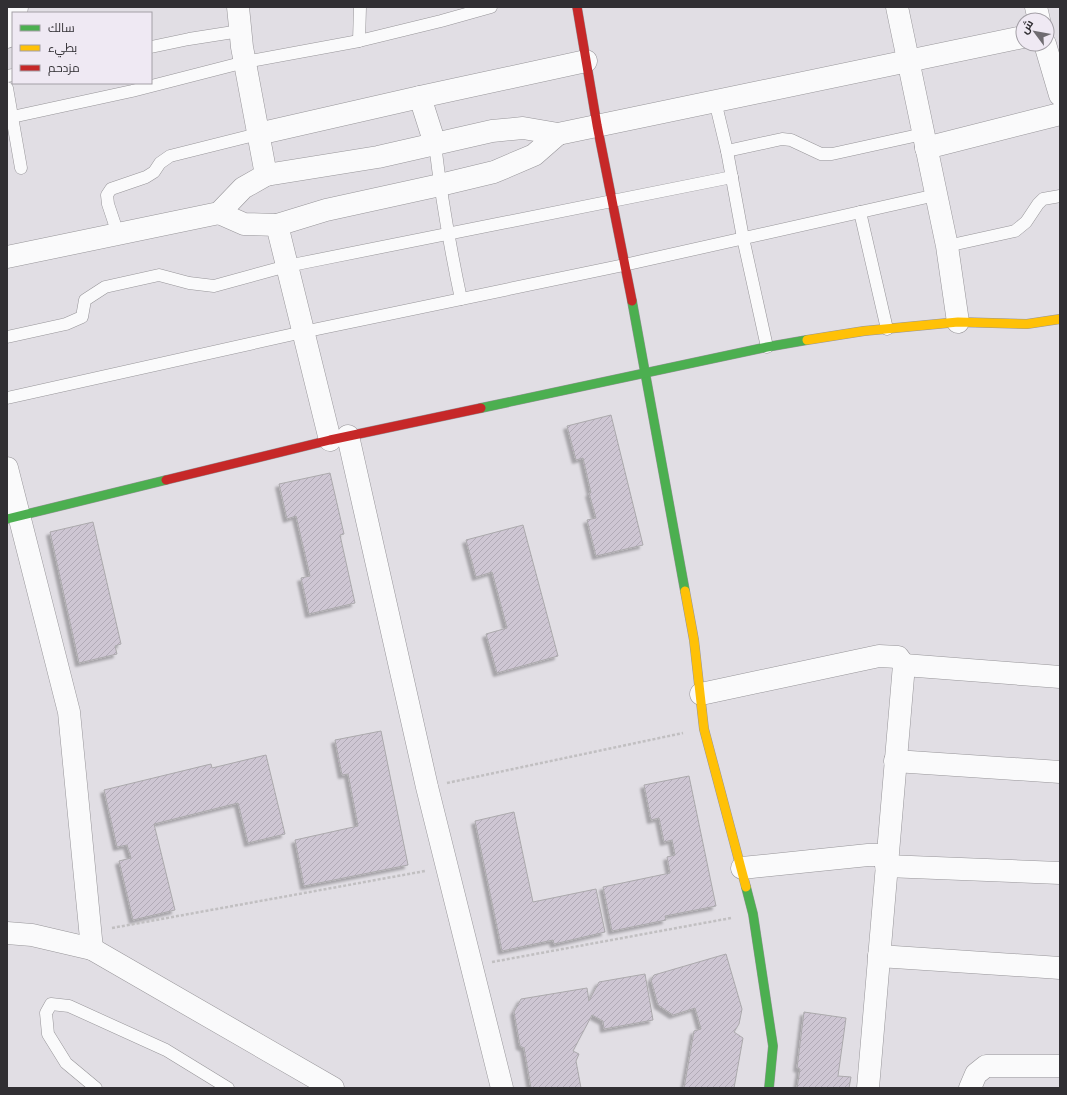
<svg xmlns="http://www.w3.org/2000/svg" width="1067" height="1095" font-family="'Sofia Sans Condensed',Cairo,sans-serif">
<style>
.building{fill:url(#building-hatch);stroke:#aba9ac;filter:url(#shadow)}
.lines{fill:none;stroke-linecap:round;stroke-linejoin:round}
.lane-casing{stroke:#979599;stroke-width:13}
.street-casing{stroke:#979599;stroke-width:23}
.fast-casing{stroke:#979599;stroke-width:10}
.slow-casing{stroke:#979599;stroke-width:10}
.jam-casing{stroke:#979599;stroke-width:10}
.path{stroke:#c1bfc1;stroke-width:2.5;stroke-dasharray:3 2;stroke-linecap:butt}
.lane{stroke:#fafafb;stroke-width:12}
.street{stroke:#fafafb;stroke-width:22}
.fast{stroke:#4caf50;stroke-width:9}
.slow{stroke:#ffc107;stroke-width:9}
.jam{stroke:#c62828;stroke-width:9}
</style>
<defs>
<pattern id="building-hatch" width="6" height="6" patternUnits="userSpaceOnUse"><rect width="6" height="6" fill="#cec6d3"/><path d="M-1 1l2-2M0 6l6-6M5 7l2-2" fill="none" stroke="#b1aab6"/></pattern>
<filter id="shadow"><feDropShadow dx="-3.5" dy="3.5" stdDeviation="1" flood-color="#0004"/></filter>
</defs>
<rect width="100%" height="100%" fill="#e1dee4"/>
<!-- building -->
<g class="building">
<polygon points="611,415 643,545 596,556 587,520 596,518 589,493 591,493 583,458 576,460 567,426"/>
<polygon points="330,473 344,534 340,535 355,603 309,614 301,578 310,576 296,516 287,519 279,484"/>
<polygon points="93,522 121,644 115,646 117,654 79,663 50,532"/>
<polygon points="523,525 558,656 497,673 486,634 507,628 492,572 476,577 466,540"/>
<polygon points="381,731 408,865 304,886 295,840 358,826 348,774 342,775 335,740"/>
<polygon points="266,755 285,834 248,843 238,803 154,824 175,910 133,920 119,861 131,858 127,845 117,847 104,790 211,764 212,768"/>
<polygon points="689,776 716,906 665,916 666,920 612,931 603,887 670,873 667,857 675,855 672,840 664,842 659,818 651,820 644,785"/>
<polygon points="514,812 533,902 596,889 605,932 554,944 553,940 502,951 475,821"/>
<polygon points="726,954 742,1009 739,1024 734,1032 743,1038 734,1088 684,1088 694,1031 701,1029 695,1008 673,1015 658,1005 651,980 654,975"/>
<polygon points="645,974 653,1020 604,1029 603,1021 592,1015 573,1051 579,1054 576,1061 581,1088 531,1088 524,1048 520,1046 514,1012 521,999 587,988 589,1001 599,982"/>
<polygon points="804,1012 846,1018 838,1076 851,1077 849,1088 797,1088 800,1069 797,1068"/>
</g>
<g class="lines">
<!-- lane casing -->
<g class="lane-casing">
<g id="lane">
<polyline points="359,41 360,7"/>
<polyline points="151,47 189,39 240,31"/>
<polyline points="7,76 13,75"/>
<polyline points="7,88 21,168"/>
<polyline points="715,101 727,151 743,238 767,347"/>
<polyline points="12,117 132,91 245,62 359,41 441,21 491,7"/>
<path d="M435 144C441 196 450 247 461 299"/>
<polyline points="727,151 782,139 791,140 821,154 832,154 923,134"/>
<polyline points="860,212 887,329"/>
<polyline points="118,234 108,204 107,195 111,189 146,177 154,172 160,163 170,156 258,134"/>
<polyline points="947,246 1015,231 1026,222 1038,204 1043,199 1060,196"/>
<polyline points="7,337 66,324 82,317 85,300 105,287 159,275 189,283 214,286 287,266 732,177"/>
<polyline points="7,398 303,332 624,265 936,195"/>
<polyline points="96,1088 66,1063 48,1034 46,1013 51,1004 69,1006 166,1050 228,1088"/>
</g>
</g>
<!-- street casing -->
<g class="street-casing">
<g id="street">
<polyline points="238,7 242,47 266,175"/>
<polyline points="897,7 947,246 958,322"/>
<polyline points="1036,7 1039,20"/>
<polyline points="16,13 17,7"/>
<polyline points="7,37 11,32 13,25"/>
<polyline points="1045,44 1060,95"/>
<polyline points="420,97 435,144"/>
<polyline points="258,134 420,97 586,61"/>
<polyline points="926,148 1060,114"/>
<polyline points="219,213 244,224 277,225 326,210 440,185 494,172 534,155 558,134"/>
<polyline points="277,225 330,440"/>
<polyline points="7,257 219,213 243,188 266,175 378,157 492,131 523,128 558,134 1023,37"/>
<polyline points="348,436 427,787 502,1088"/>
<polyline points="7,468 69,712 92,949"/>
<polyline points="904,665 1060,677"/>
<polyline points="701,694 879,656 898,657 904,665 868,1088"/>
<polyline points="895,761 1060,772"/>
<polyline points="886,866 1060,873"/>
<polyline points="742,868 868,855 887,855"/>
<polyline points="7,933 32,935 92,949 333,1088"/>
<polyline points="879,956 1060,968"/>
<polyline points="970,1088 976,1074 986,1066 1060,1066"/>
</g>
</g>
<!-- fast casing -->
<g class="fast-casing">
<g id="fast">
<polyline points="632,301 685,591"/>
<polyline points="481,408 767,347 807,340"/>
<polyline points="7,519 166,480"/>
<polyline points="746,887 753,914 773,1046 769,1088"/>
</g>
</g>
<!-- slow casing -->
<g class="slow-casing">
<g id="slow">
<polyline points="807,340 864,331 958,322 1027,324 1060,319"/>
<polyline points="685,591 694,640 704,729 746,887"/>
</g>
</g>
<!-- jam casing -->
<g class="jam-casing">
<g id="jam">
<polyline points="577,7 597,125 632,301"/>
<polyline points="166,480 330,440 481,408"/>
</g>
</g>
<!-- path -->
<g class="path">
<polyline points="447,783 683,733"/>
<polyline points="112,928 425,871"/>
<polyline points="492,962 731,918"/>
</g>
<!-- lane -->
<use href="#lane" class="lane"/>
<!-- street -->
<use href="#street" class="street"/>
<!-- fast -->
<use href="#fast" class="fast"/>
<!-- slow -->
<use href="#slow" class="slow"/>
<!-- jam -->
<use href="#jam" class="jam"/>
</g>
<!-- border -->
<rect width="1067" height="1095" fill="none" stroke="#312f33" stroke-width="16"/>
<!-- legend -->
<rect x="12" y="12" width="140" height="72" fill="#efe9f3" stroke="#a39fa6"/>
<rect x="20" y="25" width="20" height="6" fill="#4caf50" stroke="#a39fa6"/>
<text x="48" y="32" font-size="12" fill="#312f33">سالك</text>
<rect x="20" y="45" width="20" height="6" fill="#ffc107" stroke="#a39fa6"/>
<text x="48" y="52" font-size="12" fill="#312f33">بطيء</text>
<rect x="20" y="65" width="20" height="6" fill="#c62828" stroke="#a39fa6"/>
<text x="48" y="72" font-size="12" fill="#312f33">مزدحم</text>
<!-- north arrow -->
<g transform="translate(1035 32) rotate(302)"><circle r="19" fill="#efe9f3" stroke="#a39fa6"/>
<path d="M0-3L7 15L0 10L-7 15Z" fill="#6f6c71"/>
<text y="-6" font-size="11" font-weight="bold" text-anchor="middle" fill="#312f33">ش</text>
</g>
</svg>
